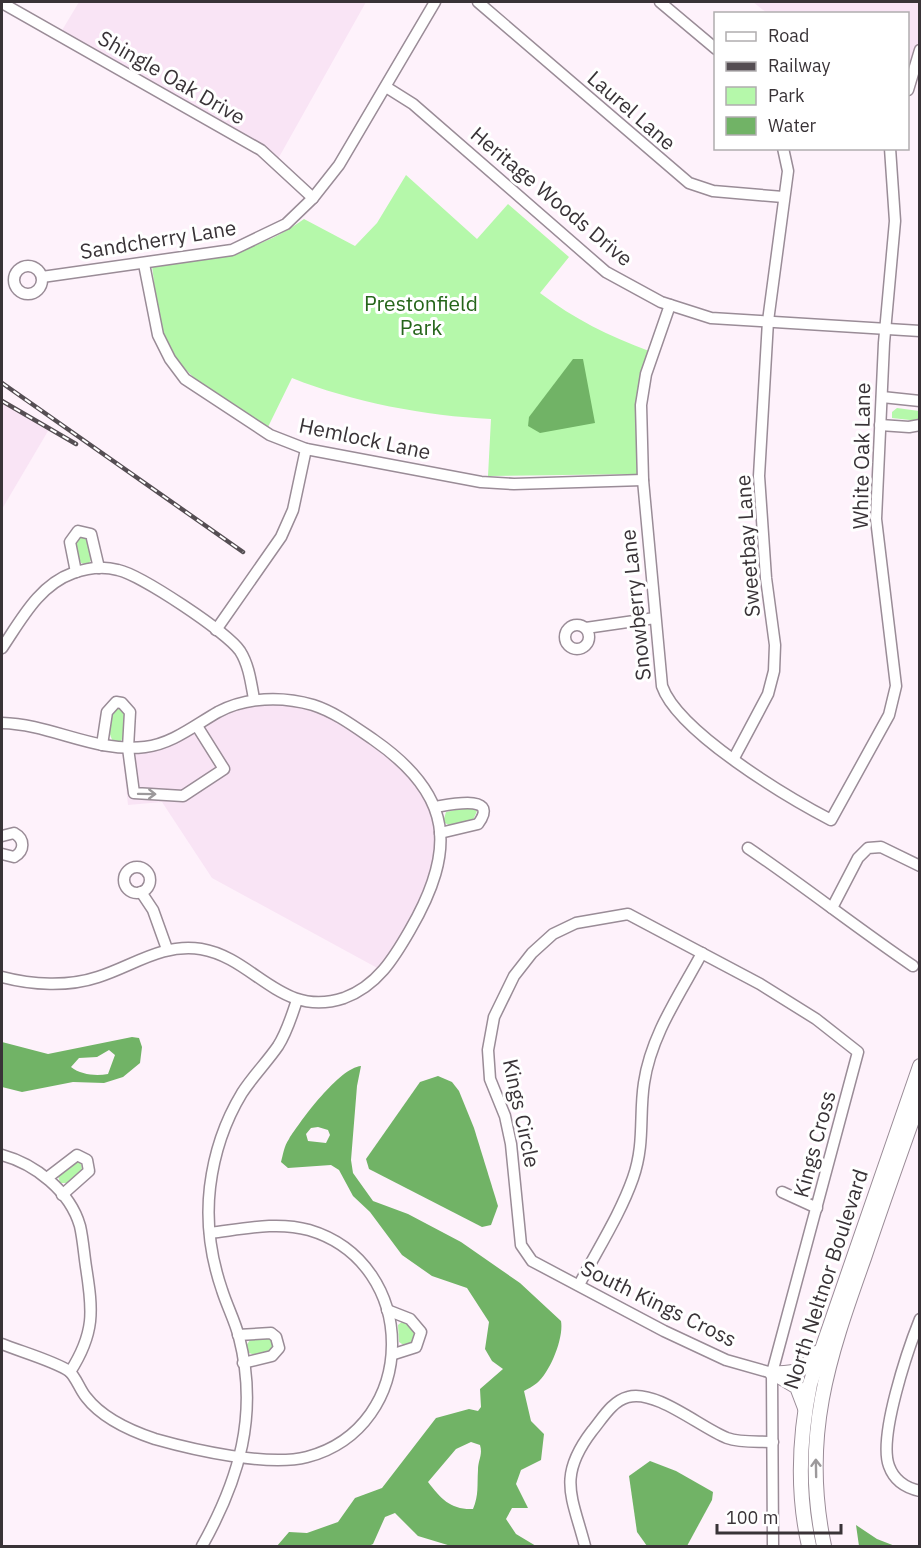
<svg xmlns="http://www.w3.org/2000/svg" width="921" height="1548" font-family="'IBM Plex Sans',sans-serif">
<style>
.built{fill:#f9e4f5}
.green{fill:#b5f8aa}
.water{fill:#71b366;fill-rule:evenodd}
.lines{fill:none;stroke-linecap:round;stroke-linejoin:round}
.minor-casing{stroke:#9a8c97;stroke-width:13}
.major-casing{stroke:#9a8c97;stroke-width:16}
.minor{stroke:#fff;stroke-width:10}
.major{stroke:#fff;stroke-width:14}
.rail-casing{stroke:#554e53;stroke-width:4.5}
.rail{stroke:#fff;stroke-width:2;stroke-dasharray:7;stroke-linecap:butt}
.oneway{stroke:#9c999b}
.labels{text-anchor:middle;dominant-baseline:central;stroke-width:6;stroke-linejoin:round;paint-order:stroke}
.street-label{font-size:21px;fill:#393337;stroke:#fff}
.park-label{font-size:21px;fill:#25651a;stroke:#fff}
</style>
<rect width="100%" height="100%" fill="#fef2fb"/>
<!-- built -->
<g class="built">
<polygon points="79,2 366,2 278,159 263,145 61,32"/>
<polygon points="753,2 919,2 919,40 908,76 908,14 767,13"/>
<polygon points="2,401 48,431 2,509"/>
<polygon points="255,702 281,702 328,714 400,763 432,808 438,856 429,891 381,970 212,878 162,802 128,805 122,750 132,750"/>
</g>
<!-- green -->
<g class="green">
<path d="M406 175 477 239 508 204 569 257 540 293C574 319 609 336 649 351L638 474 488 476 491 419C426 416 352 402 292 378L268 427C231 406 178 377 163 334 156 312 155 288 152 266 208 259 258 253 304 219L355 246 377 223Z"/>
<polygon points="897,408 919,411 919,421 892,418 892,412"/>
<path d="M78 536 87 537 92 558 88 565 81 563C77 555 74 544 78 536Z"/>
<path d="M117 708 124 712 123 738 120 742H114C106 734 110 716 117 708Z"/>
<polygon points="469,807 477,811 473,820 449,825 443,822 446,812"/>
<polygon points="73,1159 81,1161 82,1170 67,1183 60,1183 58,1176"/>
<polygon points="403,1321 409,1322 415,1328 416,1337 411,1344 405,1346 399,1342 398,1325"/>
<polygon points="269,1336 274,1344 271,1351 255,1355 249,1353 246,1346 252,1337"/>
</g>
<!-- water -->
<g class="water">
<polygon points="573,359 583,359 595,423 540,433 528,426 529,417"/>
<path d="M132 1037 139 1038 142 1047 140 1063 123 1077 104 1083 73 1082 22 1092 2 1087V1042L48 1054ZM109 1050 115 1055 108 1074C96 1076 81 1075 71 1067L79 1058 97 1057Z"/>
<path d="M361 1066 357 1086 351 1160 353 1173 373 1201 408 1214 461 1242 520 1283 561 1321C564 1338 550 1372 537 1383 533 1386 528 1389 524 1391L531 1421 544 1434 541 1460 521 1470 516 1484 528 1508H512L506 1519 516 1534 536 1546H451L418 1536 395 1513 385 1517 373 1544 369 1546H277L289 1532 307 1533 338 1522 355 1498 382 1488 436 1418 469 1409 478 1411 481 1407 480 1389 503 1369 492 1361 485 1349 489 1322 467 1288 432 1276 402 1255 370 1212 353 1196 339 1170 331 1165 288 1168 281 1162C283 1155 284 1146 289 1139 301 1120 339 1068 361 1066ZM318 1127 328 1130 330 1135 326 1143 308 1141 306 1134 311 1128ZM471 1442 480 1445C483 1455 478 1460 478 1470 477 1485 479 1495 473 1509 451 1510 441 1499 428 1482L456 1449Z"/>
<polygon points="438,1076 452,1082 459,1091 474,1128 498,1206 491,1225 482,1227 369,1169 366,1159 420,1082"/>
<polygon points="650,1461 676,1471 713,1492 712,1500 687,1546 647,1546 637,1532 629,1476"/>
<polygon points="856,1525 877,1539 895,1546 859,1546"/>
</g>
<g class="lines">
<!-- minor casing -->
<g class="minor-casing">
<g id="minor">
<polyline points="478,2 689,183 713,191 783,197"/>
<polyline points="660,2 716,49"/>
<polyline points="2,3 261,150 313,198"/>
<polyline points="386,87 413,104 606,272 661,302 711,318 920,331"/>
<polyline points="908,90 920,50"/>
<polyline points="144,264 158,335 170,359 185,379 270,435 306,449 481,482 514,484 643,480"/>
<circle cx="28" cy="280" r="14"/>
<polyline points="42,277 232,250 286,224 313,198 339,165 435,2"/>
<path d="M670 305 646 374 641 405 643 480 662 686C678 732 787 797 831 820L889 715 896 686 876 519 884 343 895 221 890 148"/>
<polyline points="882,397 920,401"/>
<polyline points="880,425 909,427 920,425"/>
<polyline points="76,572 70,542 78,531 91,534 99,568"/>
<circle cx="577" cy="637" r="12"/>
<polyline points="586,628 655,618"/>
<polyline points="216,630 281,537 293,510 306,449"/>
<path d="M2 648C21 620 39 585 73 573 87 568 104 566 118 570 141 575 227 632 240 651 249 665 251 683 254 699"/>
<path d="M2 723C51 724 95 753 145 747 172 744 195 725 218 712 246 697 282 696 313 705 335 712 355 727 374 740 453 795 457 849 410 930 394 958 377 986 344 998 281 1019 255 958 201 949 162 943 133 966 98 977 68 987 32 985 2 977"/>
<polyline points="102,745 107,712 116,702 122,703 130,712 128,748 134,793 183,796 224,769 197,726"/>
<polyline points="734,758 768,694 774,671 775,645 766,578 759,476 768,321 788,171 783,148"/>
<path d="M435 807C448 805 501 793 478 824L440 833"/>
<path d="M2 836 14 833C25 839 25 851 14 857L2 854"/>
<path d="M748 848C804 886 857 928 913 966"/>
<circle cx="137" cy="880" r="13"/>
<polyline points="141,892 153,910 167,949"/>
<polyline points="832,908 858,858 868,848 881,847 920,866"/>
<path d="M2 1155C35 1164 70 1191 80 1226 83 1239 84 1254 86 1267 93 1311 95 1333 70 1372"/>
<polyline points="47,1178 77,1155 87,1160 89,1171 62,1195"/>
<polyline points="782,1192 817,1208"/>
<path d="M579 1285C597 1250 620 1215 633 1178 645 1144 639 1115 644 1083 651 1035 680 994 702 953"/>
<polyline points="387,1310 410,1319 421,1332 416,1347 394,1354"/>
<path d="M920 1319C908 1349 878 1437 889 1466 894 1480 906 1488 920 1491"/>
<polyline points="238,1335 271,1333 276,1337 279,1348 272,1356 243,1363"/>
<path d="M2 1344C19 1351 54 1361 69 1371 76 1377 80 1390 86 1397 102 1418 131 1431 155 1439 194 1450 268 1467 307 1457 420 1427 420 1263 309 1230 277 1221 243 1229 210 1233"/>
<polyline points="772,1373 726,1360 664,1331 532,1261 521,1245 511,1144 505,1116 490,1079 488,1050 494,1017 514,976 532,953 553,934 576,923 628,914 760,984 816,1019 858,1052 772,1373 773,1546"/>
<path d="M202 1546C239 1480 259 1414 239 1337 235 1321 227 1306 222 1290 211 1258 206 1221 210 1187 214 1154 225 1121 242 1093 253 1076 267 1062 278 1046 287 1032 292 1015 297 1000"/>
<path d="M585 1546C572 1496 557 1477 592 1431 602 1419 612 1401 628 1397 656 1389 701 1428 727 1438 741 1443 758 1441 773 1442"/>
</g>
</g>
<!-- major casing -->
<g class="major-casing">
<g id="major">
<path d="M772 1373C794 1374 804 1372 816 1353"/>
<polyline points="777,1375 797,1387 805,1408"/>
<path d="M809 1546C797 1493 799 1438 810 1384L920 1066"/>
<path d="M824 1546C801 1437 828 1359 864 1258 882 1204 901 1151 920 1098"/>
</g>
</g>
<!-- minor -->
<use href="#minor" class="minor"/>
<!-- major -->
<use href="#major" class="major"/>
<!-- rail casing -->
<g class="rail-casing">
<g id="rail">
<polyline points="2,383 243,552"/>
<polyline points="2,401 76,444"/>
</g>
</g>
<!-- rail -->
<use href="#rail" class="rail"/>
</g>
<!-- one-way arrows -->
<defs><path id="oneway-shaft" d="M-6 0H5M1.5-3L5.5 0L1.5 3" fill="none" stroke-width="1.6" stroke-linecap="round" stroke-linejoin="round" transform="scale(1.5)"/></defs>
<g class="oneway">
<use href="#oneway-shaft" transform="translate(147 794) rotate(1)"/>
<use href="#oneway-shaft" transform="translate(816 1468) rotate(-91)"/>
</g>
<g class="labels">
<!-- street labels -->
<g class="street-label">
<text transform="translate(172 77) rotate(30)">Shingle Oak Drive</text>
<text transform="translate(632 110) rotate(41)">Laurel Lane</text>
<text transform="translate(552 196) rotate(40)">Heritage Woods Drive</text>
<text transform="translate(158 239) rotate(-9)">Sandcherry Lane</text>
<text transform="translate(365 438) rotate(12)">Hemlock Lane</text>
<text transform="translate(861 456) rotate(-89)">White Oak Lane</text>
<text transform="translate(747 546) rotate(-94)">Sweetbay Lane</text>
<text transform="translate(635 605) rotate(-96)">Snowberry Lane</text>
<text transform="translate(522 1113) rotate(78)">Kings Circle</text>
<text transform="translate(814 1144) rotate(-75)">Kings Cross</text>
<text transform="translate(825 1279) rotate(-72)">North Neltnor Boulevard</text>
<text transform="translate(659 1303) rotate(26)">South Kings Cross</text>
</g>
<!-- park labels -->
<g class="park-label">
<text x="421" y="303">Prestonfield<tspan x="421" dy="24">Park</tspan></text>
</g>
</g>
<!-- border -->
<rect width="921" height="1548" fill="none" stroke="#393337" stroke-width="6"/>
<!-- legend -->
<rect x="714" y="12" width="195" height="138" fill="#ffffff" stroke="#b0adaf" stroke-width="1.5"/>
<rect x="726" y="32" width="30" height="9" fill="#ffffff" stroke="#b0adaf" stroke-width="1.5"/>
<text x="768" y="42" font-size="18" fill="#393337">Road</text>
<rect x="726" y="62" width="30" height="9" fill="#554e53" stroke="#b0adaf" stroke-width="1.5"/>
<text x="768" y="72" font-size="18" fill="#393337">Railway</text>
<rect x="726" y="87" width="30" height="18" fill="#b5f8aa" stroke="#b0adaf" stroke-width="1.5"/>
<text x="768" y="102" font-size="18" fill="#393337">Park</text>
<rect x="726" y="117" width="30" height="18" fill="#71b366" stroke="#b0adaf" stroke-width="1.5"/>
<text x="768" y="132" font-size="18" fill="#393337">Water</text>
<!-- scale -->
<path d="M717 1524v9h124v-9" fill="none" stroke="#393337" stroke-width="3"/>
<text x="726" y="1524" font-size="18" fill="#393337" stroke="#ffffff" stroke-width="4.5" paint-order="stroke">100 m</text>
</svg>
